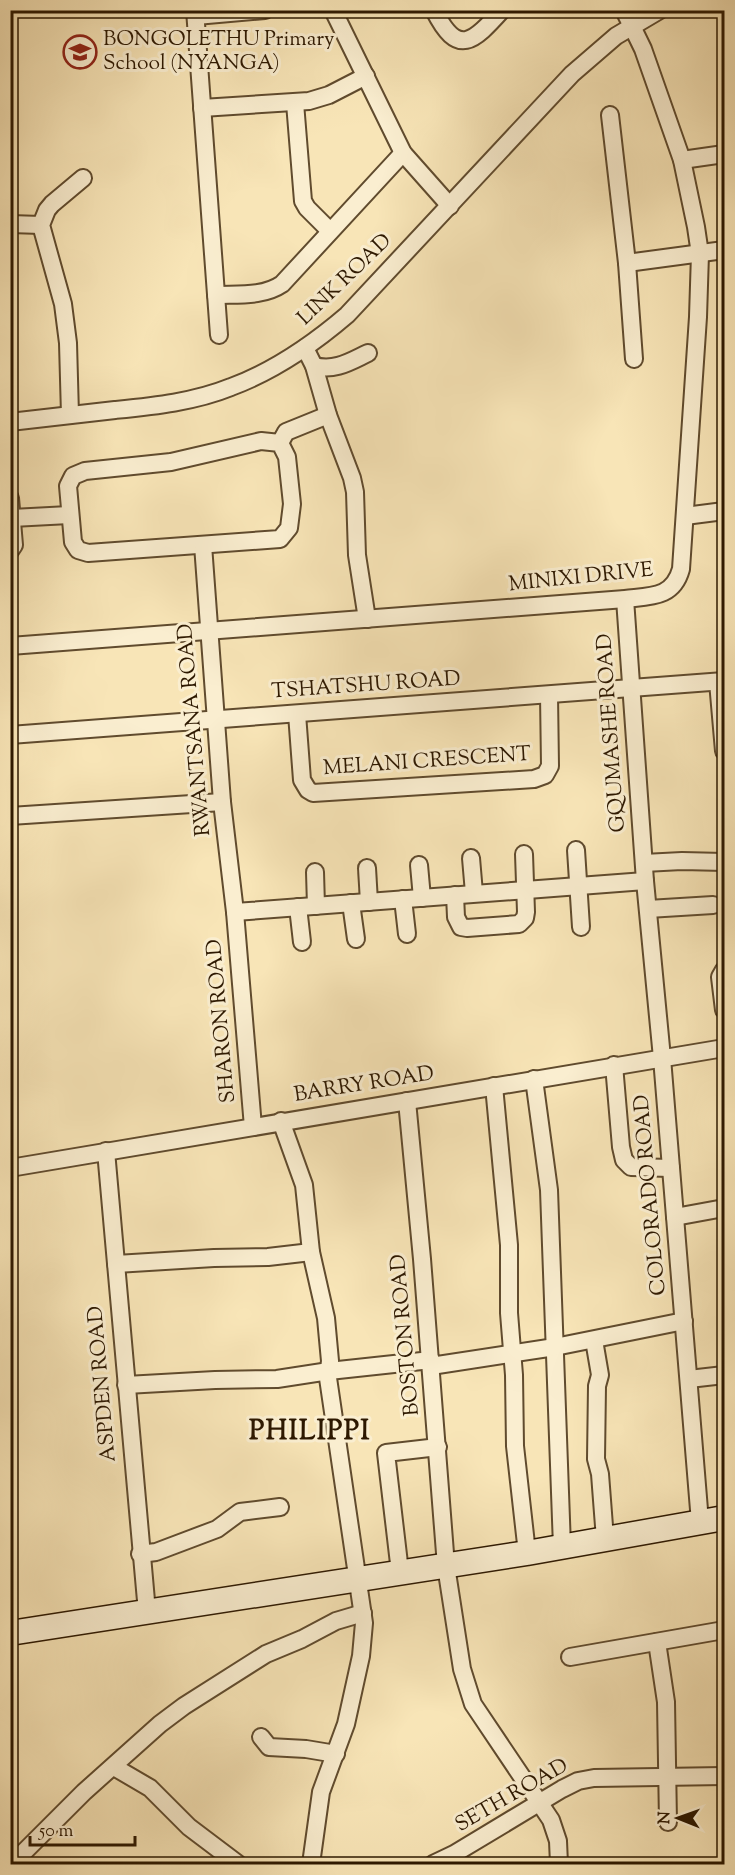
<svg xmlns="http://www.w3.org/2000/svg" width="735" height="1875" font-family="'Sorts Mill Goudy',serif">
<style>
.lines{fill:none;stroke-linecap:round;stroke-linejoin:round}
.street-casing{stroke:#604b2e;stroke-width:20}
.secondary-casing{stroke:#2d1800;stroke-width:27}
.street{stroke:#faeed0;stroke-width:16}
.secondary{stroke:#faeed0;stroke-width:24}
.labels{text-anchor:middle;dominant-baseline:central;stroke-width:6;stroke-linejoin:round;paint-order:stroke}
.poi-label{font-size:21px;fill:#2d1800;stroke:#faeed0;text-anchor:start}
.street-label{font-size:21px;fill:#2d1800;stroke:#faeed0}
.district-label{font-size:27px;font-weight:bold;letter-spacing:1.5px;fill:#2d1800;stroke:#faeed0}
</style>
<rect width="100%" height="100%" fill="#f8e5b7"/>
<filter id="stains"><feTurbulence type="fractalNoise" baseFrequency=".00333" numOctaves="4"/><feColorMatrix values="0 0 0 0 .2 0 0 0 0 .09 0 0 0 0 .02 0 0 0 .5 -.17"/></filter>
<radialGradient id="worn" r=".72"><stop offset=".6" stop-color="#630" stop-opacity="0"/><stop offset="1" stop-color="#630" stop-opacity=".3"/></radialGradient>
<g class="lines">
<!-- street casing -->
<g class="street-casing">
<g id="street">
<polyline points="195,10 219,335"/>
<polyline points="333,10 403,153 450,206"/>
<path d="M434 10C458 58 473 42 502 10"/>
<polyline points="196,16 265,10"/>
<polyline points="295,103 303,201 307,208 330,231"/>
<polyline points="202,108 309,101 329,95 366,76"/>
<polyline points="610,115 627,263 634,359"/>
<polyline points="682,160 724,154"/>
<polyline points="10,224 41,225"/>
<polyline points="627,263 724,250"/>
<path d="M216 295C238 294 263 297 282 284L403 153"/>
<polyline points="305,348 314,366 328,415 352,478 355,492 357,555 367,619"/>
<path d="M314 366C336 371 349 362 368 353"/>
<polyline points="70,415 68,343 63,304 41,225 47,210 52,204 83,178"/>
<path d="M10 422C45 418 80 414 115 410 154 406 194 402 231 387 274 371 312 345 347 315L572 74 616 36 660 10"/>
<polygon points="261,441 280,443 287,457 292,504 289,528 280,539 88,553 78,550 73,542 68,486 73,476 85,471 171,462"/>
<polyline points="280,443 286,432 328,415"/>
<polyline points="10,498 14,545 10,551"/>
<polyline points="685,516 724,511"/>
<polyline points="12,518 69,515"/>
<polyline points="203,545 222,802 235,912 253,1127"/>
<polyline points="625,599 645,881 662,1058 700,1522"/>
<path d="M10 646 625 599C651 596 673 598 681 569L698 317 700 254 696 227 682 160 643 49 624 10"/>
<polyline points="718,682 724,751"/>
<polyline points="297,714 302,780 308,790 313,793 534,779 545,775 550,766 549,695"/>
<polyline points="10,735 724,681"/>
<polyline points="10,816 222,802"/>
<polyline points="576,850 581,927"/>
<polyline points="471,858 474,893"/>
<polyline points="644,863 682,861 724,862"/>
<polyline points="419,865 422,898"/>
<polyline points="367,868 369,902"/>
<polyline points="315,872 316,906"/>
<polyline points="455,895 456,917 461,927 467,928 519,924 525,918 526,912 524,854"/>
<polyline points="403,899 407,934"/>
<polyline points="351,903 356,939"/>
<polyline points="298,907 302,942"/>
<polyline points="648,909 713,905"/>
<polyline points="235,912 645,881"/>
<polyline points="724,970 720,977 724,1010"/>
<polyline points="614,1065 621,1147 624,1160 631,1167 671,1168"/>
<polyline points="534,1079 549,1190 562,1547"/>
<polyline points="494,1086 509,1245 509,1313 514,1375 515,1446 527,1553"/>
<polyline points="407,1101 422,1259 446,1566 462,1669 473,1704 551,1820 558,1841 559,1864"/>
<polyline points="281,1121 304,1185 311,1252 326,1318 330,1361 328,1378 364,1623 361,1656 346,1724 321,1792 311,1864"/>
<polyline points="106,1151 147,1612"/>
<polyline points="10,1168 724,1048"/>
<polyline points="675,1217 724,1208"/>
<polyline points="116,1264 214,1258 268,1257 311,1252"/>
<polyline points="594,1340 600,1375 597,1386 596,1459 600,1474 605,1539"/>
<polyline points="431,1366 555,1347 684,1321"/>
<polyline points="689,1379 724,1375"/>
<polyline points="126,1385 215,1380 277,1379 329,1371 431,1360"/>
<polyline points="140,1554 156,1552 217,1529 240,1512 280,1507"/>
<polyline points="400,1572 386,1453 438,1447"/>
<polyline points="657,1642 666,1702 668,1822"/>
<polyline points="570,1657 724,1630"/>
<polyline points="261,1737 269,1747 306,1749 336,1754"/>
<polyline points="114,1767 150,1788 189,1827 238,1864"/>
<polyline points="12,1864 84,1792 160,1724 184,1706 266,1654 302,1639 336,1621 363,1613"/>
<polyline points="433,1864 454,1854 562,1789 578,1781 594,1778 724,1776"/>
</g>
</g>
<!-- secondary casing -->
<g class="secondary-casing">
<polyline id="secondary" points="10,1633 527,1553 724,1518"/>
</g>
<!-- street -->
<use href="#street" class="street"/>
<!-- secondary -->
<use href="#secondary" class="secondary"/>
</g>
<!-- icons -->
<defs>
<g id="school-ring" transform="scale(1.725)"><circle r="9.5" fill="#faeed0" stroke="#8f2418" stroke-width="1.5"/><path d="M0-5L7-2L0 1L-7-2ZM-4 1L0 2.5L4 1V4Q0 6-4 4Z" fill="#8f2418"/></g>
</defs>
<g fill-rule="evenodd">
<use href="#school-ring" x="80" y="52"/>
</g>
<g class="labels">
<!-- poi labels -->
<g class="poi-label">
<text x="103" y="40">BONGOLETHU Primary<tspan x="103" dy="24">School (NYANGA)</tspan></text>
</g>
<!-- street labels -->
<g class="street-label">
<text transform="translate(345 280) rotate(-44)">LINK ROAD</text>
<text transform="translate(581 578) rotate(-6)">MINIXI DRIVE</text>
<text transform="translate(366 686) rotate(-4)">TSHATSHU ROAD</text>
<text transform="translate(195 730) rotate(-95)">RWANTSANA ROAD</text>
<text transform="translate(612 733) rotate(-94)">GQUMASHE ROAD</text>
<text transform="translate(427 762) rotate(-4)">MELANI CRESCENT</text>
<text transform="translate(222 1021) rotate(-95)">SHARON ROAD</text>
<text transform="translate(364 1085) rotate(-9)">BARRY ROAD</text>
<text transform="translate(651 1195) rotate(-95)">COLORADO ROAD</text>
<text transform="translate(406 1335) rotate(-95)">BOSTON ROAD</text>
<text transform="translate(103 1384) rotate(-95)">ASPDEN ROAD</text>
<text transform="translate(512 1796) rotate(-30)">SETH ROAD</text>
</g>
<!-- district labels -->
<g class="district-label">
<text x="310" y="1432">PHILIPPI</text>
</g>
</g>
<!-- margin -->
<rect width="735" height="1875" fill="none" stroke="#f8e5b7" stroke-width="36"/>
<rect x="12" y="12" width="711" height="1851" fill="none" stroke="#2d1800" stroke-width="3"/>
<rect x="18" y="18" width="699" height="1839" fill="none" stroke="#2d1800" stroke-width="1.5"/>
<!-- north arrow -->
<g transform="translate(678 1818) rotate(271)" stroke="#faeed0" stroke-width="4.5" paint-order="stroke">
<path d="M0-4.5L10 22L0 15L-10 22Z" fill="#2d1800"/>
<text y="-9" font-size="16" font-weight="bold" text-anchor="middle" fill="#2d1800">N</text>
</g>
<!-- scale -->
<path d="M30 1836v9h105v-9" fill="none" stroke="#2d1800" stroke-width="3"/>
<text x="39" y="1836" font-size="18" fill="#2d1800" stroke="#faeed0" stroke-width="4.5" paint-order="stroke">50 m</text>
<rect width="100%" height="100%" filter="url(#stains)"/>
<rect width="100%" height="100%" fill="url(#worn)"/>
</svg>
